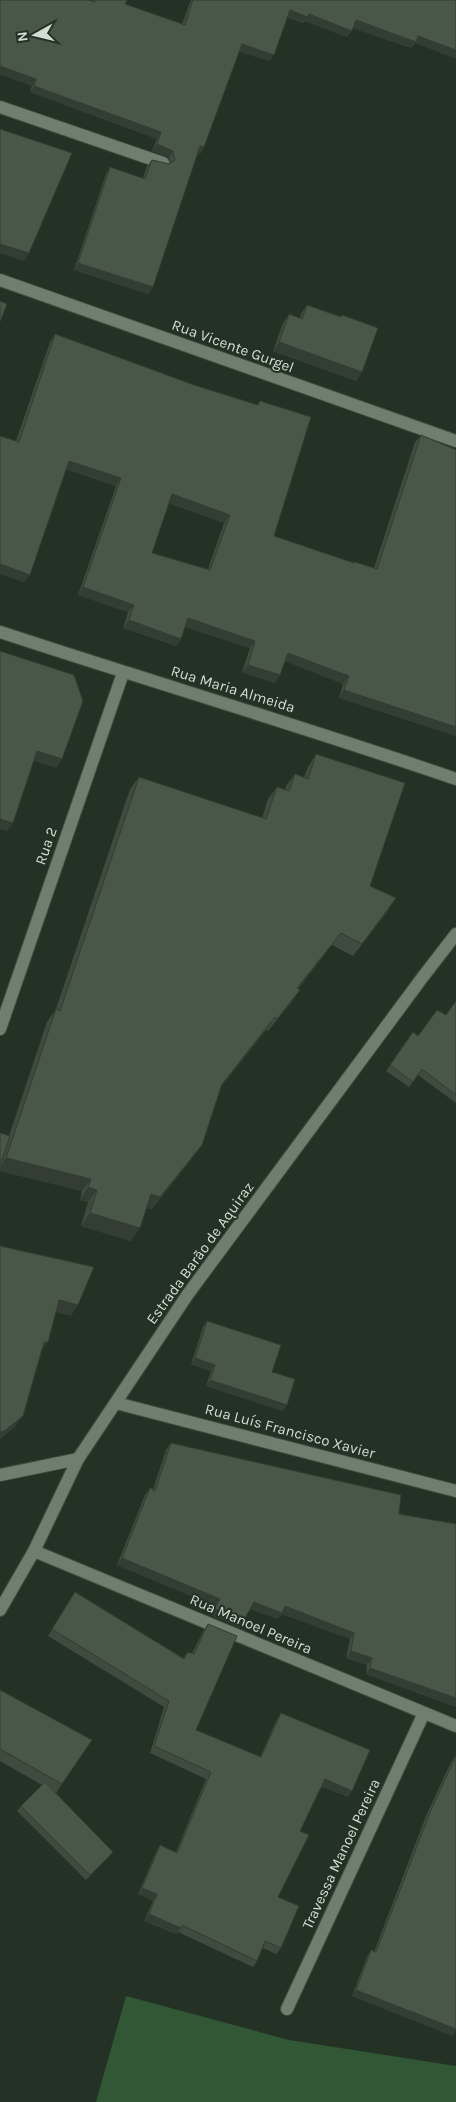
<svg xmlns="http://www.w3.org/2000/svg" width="456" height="2102" font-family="Karla,sans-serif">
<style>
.green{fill:#315734}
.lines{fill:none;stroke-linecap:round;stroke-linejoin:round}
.street-casing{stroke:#414d41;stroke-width:14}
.secondary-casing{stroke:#414d41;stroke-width:14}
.street{stroke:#6f7f6f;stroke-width:12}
.secondary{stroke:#6f7f6f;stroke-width:12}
.wall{fill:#3f4b3f;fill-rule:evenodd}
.shaded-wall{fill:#333d33}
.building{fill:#495749;stroke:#333d33;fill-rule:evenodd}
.labels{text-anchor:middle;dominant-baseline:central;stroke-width:4;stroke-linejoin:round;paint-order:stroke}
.street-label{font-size:15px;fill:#d4ddd4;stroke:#243225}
</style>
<rect width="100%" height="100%" fill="#243225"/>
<!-- green -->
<polygon class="green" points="126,1996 289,2040 456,2066 456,2102 96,2102"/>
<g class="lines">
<!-- street casing -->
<g class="street-casing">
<g id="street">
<polyline points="0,107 163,163"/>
<polyline points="0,280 456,441"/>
<path d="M0 632C152 682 305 727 456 779"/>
<polyline points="0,1029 123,673"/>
<polyline points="116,1403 456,1491"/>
<polyline points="0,1475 78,1459"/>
<polyline points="34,1551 456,1726"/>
<polyline points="287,2009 424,1713"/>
</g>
</g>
<!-- secondary casing -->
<g class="secondary-casing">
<polyline id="secondary" points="0,1610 34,1551 78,1459 188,1294 422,978 456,934"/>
</g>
<!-- street -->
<use href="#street" class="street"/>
<!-- secondary -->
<use href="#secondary" class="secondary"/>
</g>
<!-- wall -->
<g class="wall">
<polygon points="0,0 92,1 93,0 127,0 125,4 182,24 191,0 456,0 415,43 411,48 353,28 347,37 305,21 303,23 287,17 274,55 269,61 239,51 204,147 200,154 197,153 148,294 74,270 106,174 110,167 143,178 147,166 152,160 169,164 170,163 169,157 152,151 157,139 30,92 32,86 0,74"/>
<polygon points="307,305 340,317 342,315 362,372 356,381 273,351 283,323 289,314 300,318 301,314"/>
<path d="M55 334 194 385 257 405 260 401 274 536 353 563 355 562 374 568 415 442 421 435 456 450V736L339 698 343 684 285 661 280 675 275 683 242 672 250 648 185 627 181 639 176 646 123 628 128 612 78 595 116 486 66 469 24 582 0 574V436L16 441 50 342ZM169 503 224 523 208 569 152 553Z"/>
<polygon points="316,754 370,886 388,911 353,956 332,945 298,989 291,1003 268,1031 266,1030 221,1087 193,1157 152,1209 147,1208 131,1241 81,1226 88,1202 80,1200 82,1191 0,1171 0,1133 9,1136 47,1022 56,1009 130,789 139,777 262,818 268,799 277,787 285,790 286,786 295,774 304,777 308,767"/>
<polygon points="456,1001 456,1103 418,1075 409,1087 386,1071 413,1032 418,1036 446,1015"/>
<polygon points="207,1321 272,1372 283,1411 206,1386 211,1371 191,1364 203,1327"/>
<polygon points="171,1443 399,1514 456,1524 456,1707 366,1674 367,1665 346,1658 350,1639 282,1614 278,1619 250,1609 239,1627 211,1615 215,1606 117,1565 145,1495 150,1488 153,1489 166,1450"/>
<polygon points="75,1592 183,1658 188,1652 192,1653 204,1630 208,1624 196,1730 260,1757 277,1719 281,1713 348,1797 321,1786 300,1831 278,1897 281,1948 276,1954 263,1948 257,1961 253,1967 178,1932 176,1934 144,1921 153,1901 138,1894 156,1852 160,1845 176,1852 206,1779 150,1753 164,1707 48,1636"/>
<polygon points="0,1690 92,1740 56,1793 54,1792 113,1852 109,1857 86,1880 17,1811 21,1806 42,1785 0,1761"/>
<polygon points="456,1755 453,2036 352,1996 367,1957 371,1950 374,1952 426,1816 451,1762"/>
</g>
<!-- shaded-wall -->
<g class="shaded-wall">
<polygon points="290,10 309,14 352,31 347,37 305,21 303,23 285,17"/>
<polygon points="356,20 418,36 456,50 456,59 415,43 411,48 351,27"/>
<polygon points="242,44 274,55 269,61 237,51"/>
<polygon points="0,66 36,79 32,86 0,74"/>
<polygon points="34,86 161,132 157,139 30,92"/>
<polygon points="157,144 173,151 169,157 152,151"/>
<polygon points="200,146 204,147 200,154 195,152"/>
<polygon points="0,244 29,253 24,261 0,253"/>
<polygon points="78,263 153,287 148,294 74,270"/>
<polygon points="279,342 362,372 356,381 273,351"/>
<polygon points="69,461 121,478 116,486 64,468"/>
<polygon points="172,494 230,515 224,523 166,502"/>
<polygon points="0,564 30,575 24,582 0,574"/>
<polygon points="83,587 134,605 128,612 78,595"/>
<polygon points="188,618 255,641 250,648 183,626"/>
<polygon points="129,620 181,639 176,646 123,628"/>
<polygon points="288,653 349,676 343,684 283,660"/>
<polygon points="248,665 280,675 275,683 242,672"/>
<polygon points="344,690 456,727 456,736 339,698"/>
<polygon points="37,751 62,759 56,768 31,760"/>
<polygon points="0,819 13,823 7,831 0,829"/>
<polygon points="396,898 388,911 353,956 362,944"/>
<polygon points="341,933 332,945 288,1001 297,988"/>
<polygon points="300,990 291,1003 268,1031 277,1019"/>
<polygon points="275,1017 266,1030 213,1097 222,1084"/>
<polygon points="202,1145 193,1157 152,1209 142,1207 151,1194"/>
<polygon points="6,1158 91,1179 82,1191 0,1171 0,1167"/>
<polygon points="88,1187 97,1190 88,1202 80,1200"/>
<polygon points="90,1213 140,1228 131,1241 81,1226"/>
<polygon points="59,1300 78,1305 71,1316 51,1311"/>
<polygon points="44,1342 48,1342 40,1353"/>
<polygon points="195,1358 215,1365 211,1371 191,1364"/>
<polygon points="210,1380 287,1405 283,1411 206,1386"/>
<polygon points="23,1416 15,1427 0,1439 0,1431"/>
<polygon points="122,1558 220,1599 215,1606 117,1565"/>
<polygon points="254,1602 285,1606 354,1633 350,1639 282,1614 278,1619 249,1608"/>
<polygon points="215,1609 244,1620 239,1627 211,1615"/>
<polygon points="351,1651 372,1658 367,1665 346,1658"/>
<polygon points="370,1668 456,1698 456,1707 366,1674"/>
<polygon points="325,1779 352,1791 348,1797 320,1785"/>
<polygon points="113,1852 109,1857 86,1880 90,1875"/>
<polygon points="142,1888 157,1894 153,1901 138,1894"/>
<polygon points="149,1914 181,1928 176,1934 144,1921"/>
<polygon points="356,1990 456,2029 456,2031 453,2036 352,1996"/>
</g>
<!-- building -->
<g class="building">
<polygon points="0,0 88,0 95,2 95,0 127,0 125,4 185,25 193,0 456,0 456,50 418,36 416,42 356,20 352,31 309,14 308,17 290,10 274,55 242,44 204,147 200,146 153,287 78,263 110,167 145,179 152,160 169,164 175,160 173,151 157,144 161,132 34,86 36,79 0,66"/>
<polygon points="0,129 72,153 29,253 0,244"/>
<polygon points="0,301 7,304 0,322"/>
<polygon points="307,305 341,317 342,315 378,328 362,372 279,342 289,314 302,319"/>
<path d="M55 334 194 385 258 405 260 401 311 417 274 536 354 563 355 562 377 569 421 435 456 450V727L344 690 349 676 288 653 280 675 248 665 255 641 188 618 181 639 129 620 134 605 83 587 121 478 69 461 30 575 0 564V436L19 442ZM172 494 230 515 210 570 152 553Z"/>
<polygon points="0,651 74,675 83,701 62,759 37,751 13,823 0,819"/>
<polygon points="316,754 405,783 370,886 396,898 362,944 341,933 297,988 300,990 277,1019 275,1017 222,1084 202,1145 160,1197 151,1194 140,1228 90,1213 97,1190 88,1187 91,1179 6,1158 56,1009 60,1011 139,777 266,819 277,787 289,791 295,774 308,779"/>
<polygon points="456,1001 456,1095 422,1069 413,1082 390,1065 413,1032 418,1036 437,1010 446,1015"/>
<polygon points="0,1133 10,1136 0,1165"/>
<polygon points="0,1246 94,1267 78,1305 59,1300 48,1342 44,1342 23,1416 3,1432 0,1431"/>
<polygon points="207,1321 281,1345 272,1372 295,1379 287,1405 210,1380 215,1365 195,1358"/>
<polygon points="171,1443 401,1495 399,1514 456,1524 456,1698 370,1668 372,1658 351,1651 354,1633 285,1606 282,1613 254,1602 244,1620 215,1609 220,1599 122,1558 150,1488 155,1491"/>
<polygon points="75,1592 184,1659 188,1652 194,1654 208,1624 237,1636 196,1730 261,1757 281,1713 370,1750 352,1791 325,1779 300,1831 309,1835 278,1897 299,1906 281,1948 265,1941 257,1961 182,1925 181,1928 149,1914 157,1894 142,1888 160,1845 177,1853 211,1772 154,1746 169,1701 52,1629"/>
<polygon points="0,1690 92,1740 62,1784 0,1749"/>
<polygon points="456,1756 456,2029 356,1990 371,1950 376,1952 431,1810"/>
<polygon points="45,1782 113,1852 90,1875 21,1806"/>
</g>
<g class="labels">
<!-- street labels -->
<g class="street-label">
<text transform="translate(233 346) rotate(20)">Rua Vicente Gurgel</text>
<text transform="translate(233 689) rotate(17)">Rua Maria Almeida</text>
<text transform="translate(46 846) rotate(-71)">Rua 2</text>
<text transform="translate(200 1253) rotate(-54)">Estrada Barão de Aquiraz</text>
<text transform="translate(290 1431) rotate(15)">Rua Luís Francisco Xavier</text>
<text transform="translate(251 1624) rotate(23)">Rua Manoel Pereira</text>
<text transform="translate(341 1854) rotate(-65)">Travessa Manoel Pereira</text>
</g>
</g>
<!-- north arrow -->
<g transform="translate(35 35) rotate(262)" stroke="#243225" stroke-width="4" paint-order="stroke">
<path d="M0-4L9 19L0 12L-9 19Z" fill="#d4ddd4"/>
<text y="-8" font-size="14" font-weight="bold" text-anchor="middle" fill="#d4ddd4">N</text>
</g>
</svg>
